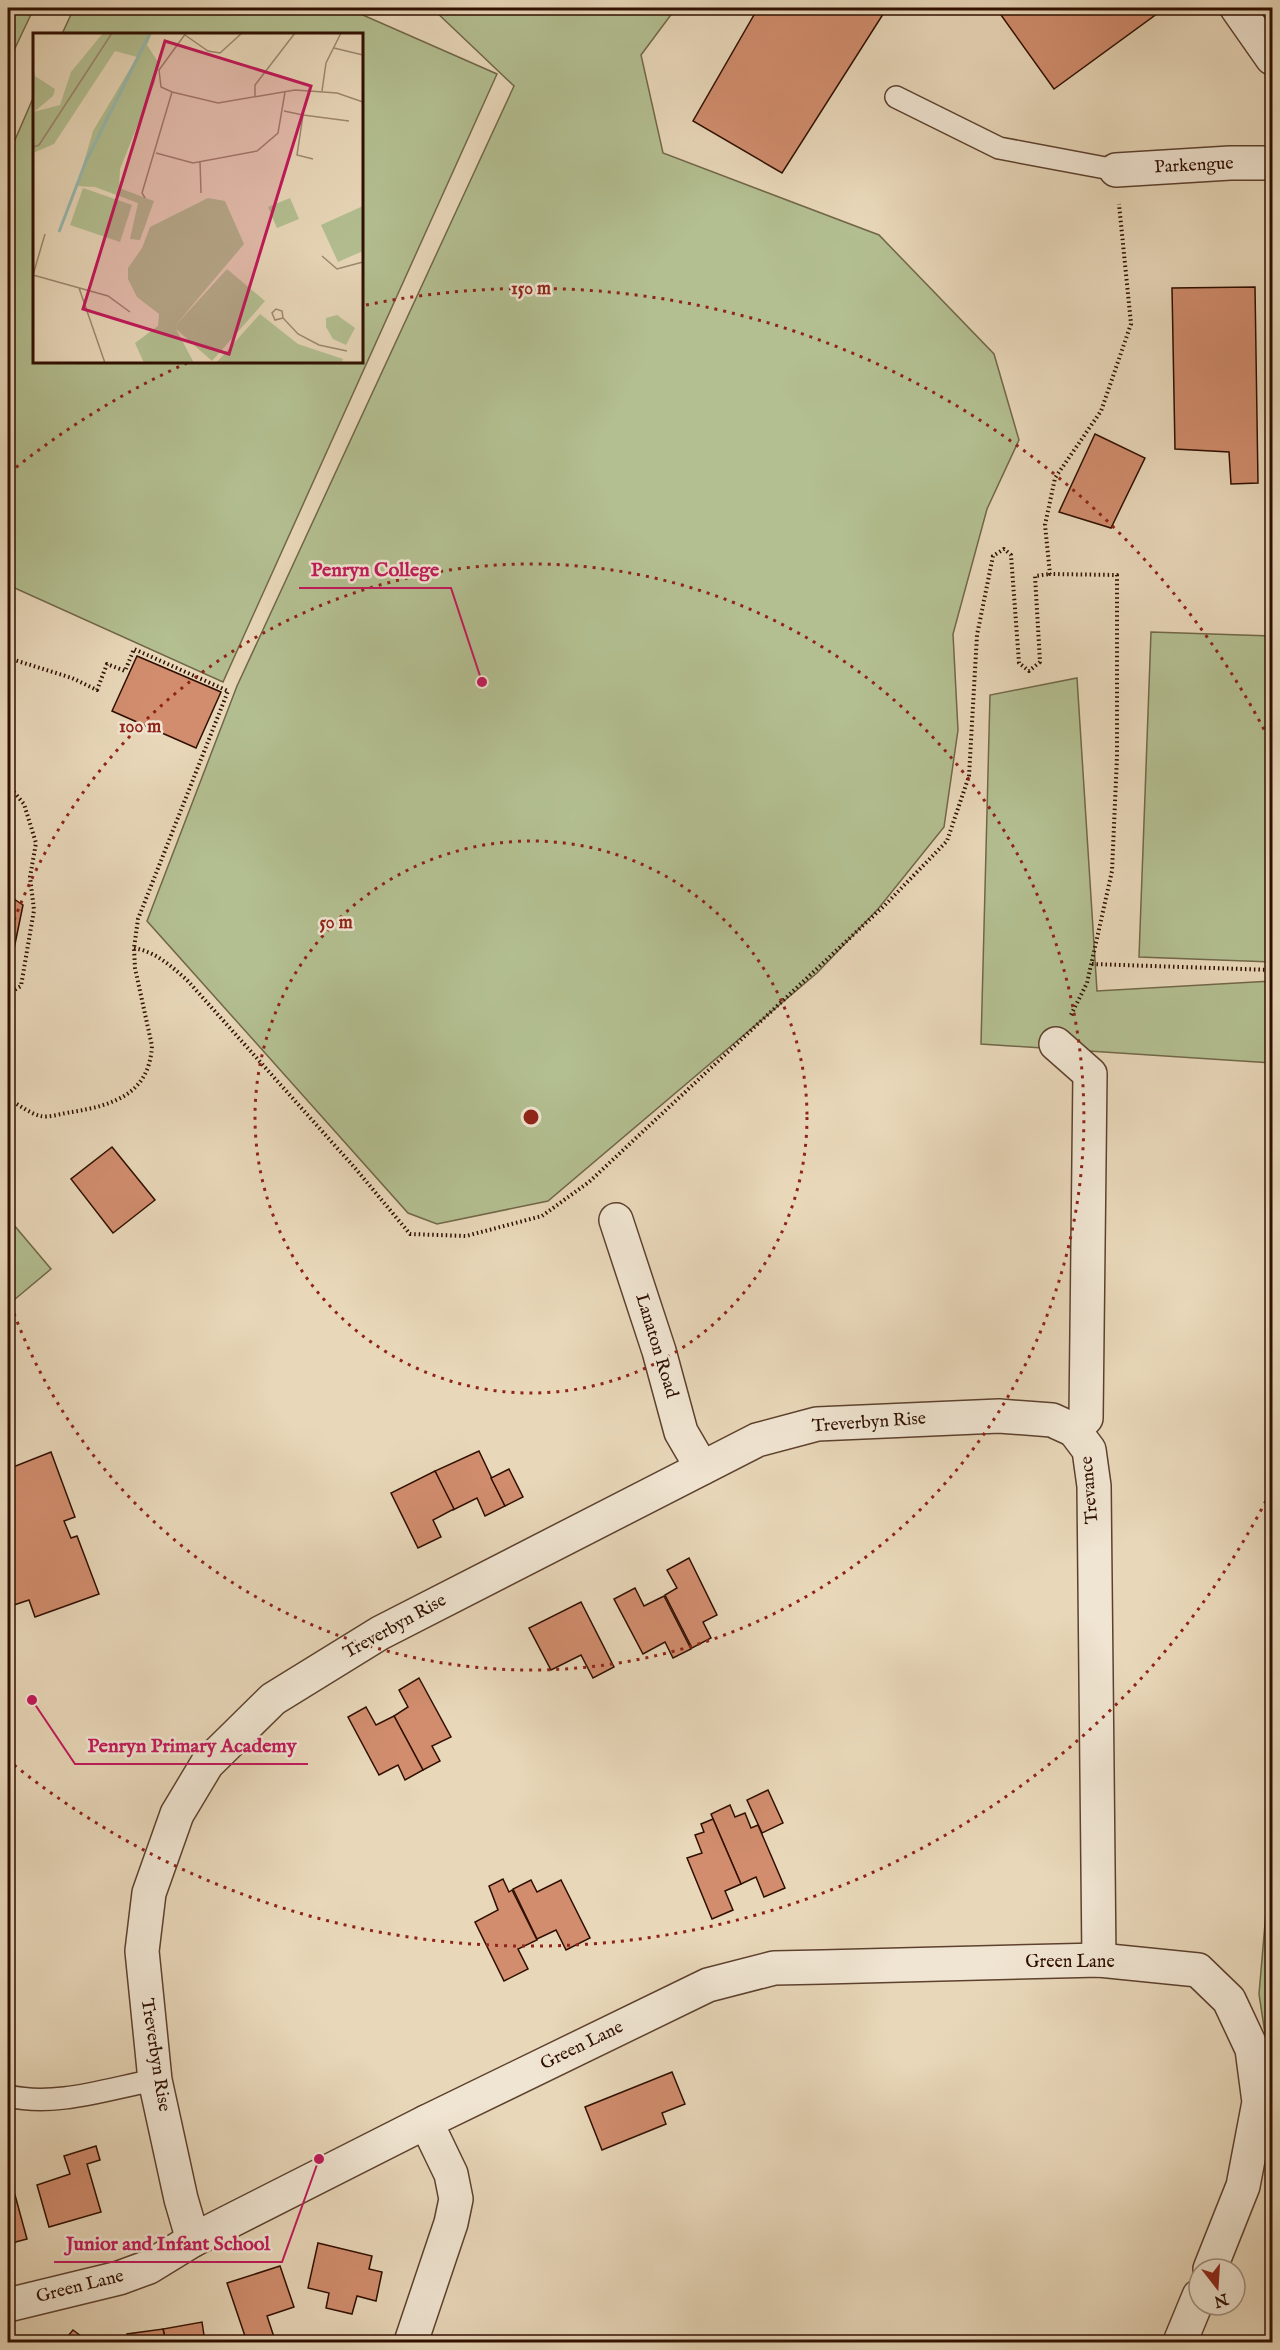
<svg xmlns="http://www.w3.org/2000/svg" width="1280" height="2350" font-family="'IM FELL English',serif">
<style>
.green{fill:#b3bf91;stroke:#716748;stroke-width:1.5}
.building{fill:#d18d6e;stroke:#2f0f00;stroke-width:1.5}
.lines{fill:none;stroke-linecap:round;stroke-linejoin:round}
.service-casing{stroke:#5d412e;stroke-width:24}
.minor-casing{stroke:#5d412e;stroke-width:36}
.path{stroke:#2f0f00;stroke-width:4;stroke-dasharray:1.5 3;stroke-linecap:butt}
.service{stroke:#f0e5d2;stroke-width:21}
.minor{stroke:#f0e5d2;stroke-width:33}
.ring{fill:none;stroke:#8f2418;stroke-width:3;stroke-dasharray:3 6}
.labels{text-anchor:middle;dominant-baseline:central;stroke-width:5;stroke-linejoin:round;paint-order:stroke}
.street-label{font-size:18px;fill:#2f0f00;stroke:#f0e5d2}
.inset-river{fill:none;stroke:#97b9b1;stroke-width:3}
.inset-road{fill:none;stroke:#9e876f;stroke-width:1.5}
.view{fill:#c2185b;fill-opacity:0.15;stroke:#c2185b;stroke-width:3}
.inset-edge{fill:none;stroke:#2f0f00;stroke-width:3}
.centre{fill:#8f2418;stroke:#f0e5d2;stroke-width:3}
.ring-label{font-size:18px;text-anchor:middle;font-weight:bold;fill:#8f2418;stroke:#f0e5d2;stroke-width:5;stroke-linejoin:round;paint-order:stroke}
.leader{fill:none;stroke:#c2185b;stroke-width:2}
.callout-dot{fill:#c2185b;stroke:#f0e5d2;stroke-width:2}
.callout-label{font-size:20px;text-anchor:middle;font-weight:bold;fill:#c2185b;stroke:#f0e5d2;stroke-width:5;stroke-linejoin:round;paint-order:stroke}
</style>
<rect width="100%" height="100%" fill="#e8d7b9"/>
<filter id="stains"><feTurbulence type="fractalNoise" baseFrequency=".00333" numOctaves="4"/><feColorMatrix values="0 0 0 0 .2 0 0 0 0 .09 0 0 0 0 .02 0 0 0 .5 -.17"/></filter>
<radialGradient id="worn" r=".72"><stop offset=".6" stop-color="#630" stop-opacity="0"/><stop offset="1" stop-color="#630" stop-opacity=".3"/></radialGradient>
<!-- green -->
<g class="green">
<polygon points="8,8 34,8 8,63"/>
<polygon points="74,8 347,8 497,74 223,682 8,585 8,156 34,96 34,362 362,362 362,34 62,34"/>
<polygon points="432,8 676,8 641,55 663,153 879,235 994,354 1019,440 987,509 953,634 958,730 944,827 878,909 817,973 548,1201 437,1224 408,1213 147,921 237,686 514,86"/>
<polygon points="1151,632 1272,636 1272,962 1139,957"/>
<polygon points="1077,678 1097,991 1272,981 1272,1063 981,1044 990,695"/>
<polygon points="8,1218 51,1269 8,1305"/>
<polygon points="1272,1842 1272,2080 1259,1994"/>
</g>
<!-- building -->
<g class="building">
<polygon points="758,8 887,8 782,173 693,121"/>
<polygon points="996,8 1154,8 1158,13 1054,89"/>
<polygon points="1255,287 1258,483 1231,484 1229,452 1175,449 1172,288"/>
<polygon points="1095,434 1145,458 1111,528 1059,512"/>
<polygon points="137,656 221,692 196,748 112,711"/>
<polygon points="8,895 23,905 8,978"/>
<polygon points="112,1147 155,1200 113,1233 71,1179"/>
<polygon points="479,1451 505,1506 485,1516 477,1498 453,1510 435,1471"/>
<polygon points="51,1452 75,1517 64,1521 71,1538 77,1536 99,1594 35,1617 29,1600 8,1607 8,1469"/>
<polygon points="509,1469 523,1497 505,1506 491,1478"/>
<polygon points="435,1471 454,1509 433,1520 441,1537 418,1548 391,1493"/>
<polygon points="689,1558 717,1615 703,1622 711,1638 692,1648 665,1595 677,1588 667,1570"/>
<polygon points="635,1588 644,1606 664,1596 691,1649 673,1658 665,1642 643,1654 614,1599"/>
<polygon points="581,1602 614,1667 593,1678 581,1655 551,1670 529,1628"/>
<polygon points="419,1678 451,1737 432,1746 440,1761 423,1770 394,1716 408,1707 399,1690"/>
<polygon points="366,1707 376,1725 394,1716 423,1770 405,1780 398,1765 379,1775 348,1717"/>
<polygon points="768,1790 783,1823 762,1833 747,1800"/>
<polygon points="730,1805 735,1817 745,1813 751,1828 758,1825 785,1888 764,1897 756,1877 741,1884 711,1814"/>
<polygon points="713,1819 741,1884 725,1891 733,1910 712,1919 687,1858 702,1853 695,1835 704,1832 701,1824"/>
<polygon points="503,1879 509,1892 512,1890 537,1940 518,1949 528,1969 504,1981 475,1922 498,1910 489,1886"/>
<polygon points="531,1880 537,1892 561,1880 590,1938 566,1950 556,1930 537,1939 513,1889"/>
<polygon points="672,2072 685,2104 662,2113 666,2124 602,2150 585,2107"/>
<polygon points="96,2146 100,2160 87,2164 101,2212 49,2227 37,2185 70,2174 64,2156"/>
<polygon points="12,2184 27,2239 8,2244 8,2185"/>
<polygon points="318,2243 372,2256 369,2269 382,2272 376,2301 357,2296 352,2314 326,2308 329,2293 308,2288"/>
<polygon points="280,2266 294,2307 267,2316 274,2337 258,2342 247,2342 227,2283"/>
<polygon points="202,2322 205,2342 166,2342 163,2329"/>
<polygon points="163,2329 166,2342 129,2342 127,2334"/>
<polygon points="73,2330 89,2342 63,2342"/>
</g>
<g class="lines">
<!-- service casing -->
<g class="service-casing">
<g id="service">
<polyline points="896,97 999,148 1116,170"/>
<path d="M8 2096C56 2107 107 2089 155 2080"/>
</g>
</g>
<!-- minor casing -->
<g class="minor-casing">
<g id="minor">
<polyline points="1237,8 1272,58"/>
<polyline points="1116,170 1230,163 1272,163"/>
<polyline points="1056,1044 1090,1074 1086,1418 1074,1430 1089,1450 1094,1486 1099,1960"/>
<polyline points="616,1220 659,1351 681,1432 702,1468"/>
<polyline points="193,2240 181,2199 155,2080 142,1951 149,1893 177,1814 207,1764 273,1699 380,1633 757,1440 817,1424 999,1416 1052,1420 1074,1430"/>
<polyline points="8,2305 119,2278 149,2267 193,2240 426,2122 708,1985 774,1968 823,1967 1099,1960 1198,1970 1229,2000 1252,2049 1259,2102 1243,2186 1210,2269"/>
<polyline points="411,2342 451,2223 456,2199 451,2174 426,2122"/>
<polyline points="1180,2342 1199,2296"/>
</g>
</g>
<!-- path -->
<g class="path">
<path d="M8 658 72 678 97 690 107 664 125 671 134 649 228 691 138 919 134 948 135 968 152 1046C149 1094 114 1105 72 1112 63 1113 49 1118 40 1116 29 1113 18 1104 8 1099"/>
<polyline points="8,785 24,804 36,843 30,877 34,910 21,986 8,994"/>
<path d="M134 948C156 952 171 966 187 980L355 1168 410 1234 466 1236 542 1216 589 1182 885 905 947 841 969 776 977 635 993 556 1004 549 1011 555 1019 663 1029 671 1040 662 1035 576 1050 574"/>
<polyline points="1092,964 1272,970"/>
<polyline points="1071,1015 1087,983 1112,871 1117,757 1117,575 1050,574 1045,525 1055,478 1101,411 1131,324 1119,204"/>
</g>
<!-- service -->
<use href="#service" class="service"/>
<!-- minor -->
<use href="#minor" class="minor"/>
</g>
<!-- distance rings -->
<g class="ring">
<circle cx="531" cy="1117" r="276"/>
<path d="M8 937A553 553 0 1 1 8 1297"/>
<path d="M1270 1493A829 829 0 0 1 9 1761M9 473A829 829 0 0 1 187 363M366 305A829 829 0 0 1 1270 741"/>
</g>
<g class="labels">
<!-- street labels -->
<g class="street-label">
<text transform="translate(1194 166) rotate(-3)">Parkengue</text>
<text transform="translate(656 1346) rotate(73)">Lanaton Road</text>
<text transform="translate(869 1423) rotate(-4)">Treverbyn Rise</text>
<text transform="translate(1090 1490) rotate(-95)">Trevance</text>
<text transform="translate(395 1627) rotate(-29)">Treverbyn Rise</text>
<text x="1070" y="1962">Green Lane</text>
<text transform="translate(582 2046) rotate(-26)">Green Lane</text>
<text transform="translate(155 2055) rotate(81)">Treverbyn Rise</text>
<text transform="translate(80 2287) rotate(-14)">Green Lane</text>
</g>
</g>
<!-- overview -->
<g transform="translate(33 33)">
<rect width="330" height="330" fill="#e8d7b9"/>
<path d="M70 0H119L114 12 125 29 122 49 87 136 86 155 121 168 107 207 97 206 105 170 62 154 44 153 60 98 104 24 82 18 21 111 0 120V79L27 72 38 39ZM0 28 2 43 22 56 20 63 2 78ZM50 155 99 172 87 209 37 192ZM175 165 192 168 211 211 141 294 194 236 232 268 179 328 143 296 161 330H111L102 310 125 293 126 281 104 264 95 246V235L109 215 117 194ZM257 165 266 186 244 195 235 174ZM330 173V218L305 229 288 192ZM227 281 265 311 310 326 309 330H183ZM304 282 322 295 313 312 300 306 293 294V285Z" fill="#b3bf91"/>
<path class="inset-river" d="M26 199 53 128 117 0"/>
<path class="inset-road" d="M153 0 126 37 128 54 139 59 185 70 262 57 304 60 330 69M152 2 175 18 187 20 209 0M301 15 330 22M289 58 293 30 308 0M222 64V52L262 0M251 78 270 82 264 122 280 126M270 82 316 88M0 114 6 112 79 0M123 120 160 130 224 118 245 100 252 59M167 129 168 160M112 165 109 160 139 59M289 223 304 236 330 229M0 242 75 263 97 279M0 242 12 201M46 255 72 330M250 285 242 287 239 280 243 276 249 278 250 285 265 301 286 312 314 318"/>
<path class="view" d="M132 8 278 53 196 321 50 276Z"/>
<rect width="330" height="330" class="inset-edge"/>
</g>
<circle cx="531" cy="1117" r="9" class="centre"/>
<g class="ring-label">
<text x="531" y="294">150 m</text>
<text x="140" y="732">100 m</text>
<text x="336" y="928">50 m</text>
</g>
<!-- callouts -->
<path class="leader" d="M482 682L451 588H299M32 1700L75 1764H308M319 2159L282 2262H54"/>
<g class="callout-dot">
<circle cx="482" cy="682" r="6"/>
<circle cx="32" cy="1700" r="6"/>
<circle cx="319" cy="2159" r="6"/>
</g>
<g class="callout-label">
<text x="375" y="576">Penryn College</text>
<text x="192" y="1752">Penryn Primary Academy</text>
<text x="168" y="2250">Junior and Infant School</text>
</g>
<!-- margin -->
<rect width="1280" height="2350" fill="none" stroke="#e8d7b9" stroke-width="30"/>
<rect x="9" y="9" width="1262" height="2332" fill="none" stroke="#2f0f00" stroke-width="3"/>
<rect x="15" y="15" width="1250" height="2320" fill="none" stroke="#2f0f00" stroke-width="1.5"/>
<!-- north arrow -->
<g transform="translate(1217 2287) rotate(163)"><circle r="28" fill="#f0e5d2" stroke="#a38f7e" stroke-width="1.5"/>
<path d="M0-4.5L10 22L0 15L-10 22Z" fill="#8f2418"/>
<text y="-9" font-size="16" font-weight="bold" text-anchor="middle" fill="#2f0f00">N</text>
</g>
<rect width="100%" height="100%" filter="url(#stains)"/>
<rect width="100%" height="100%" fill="url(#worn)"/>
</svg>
